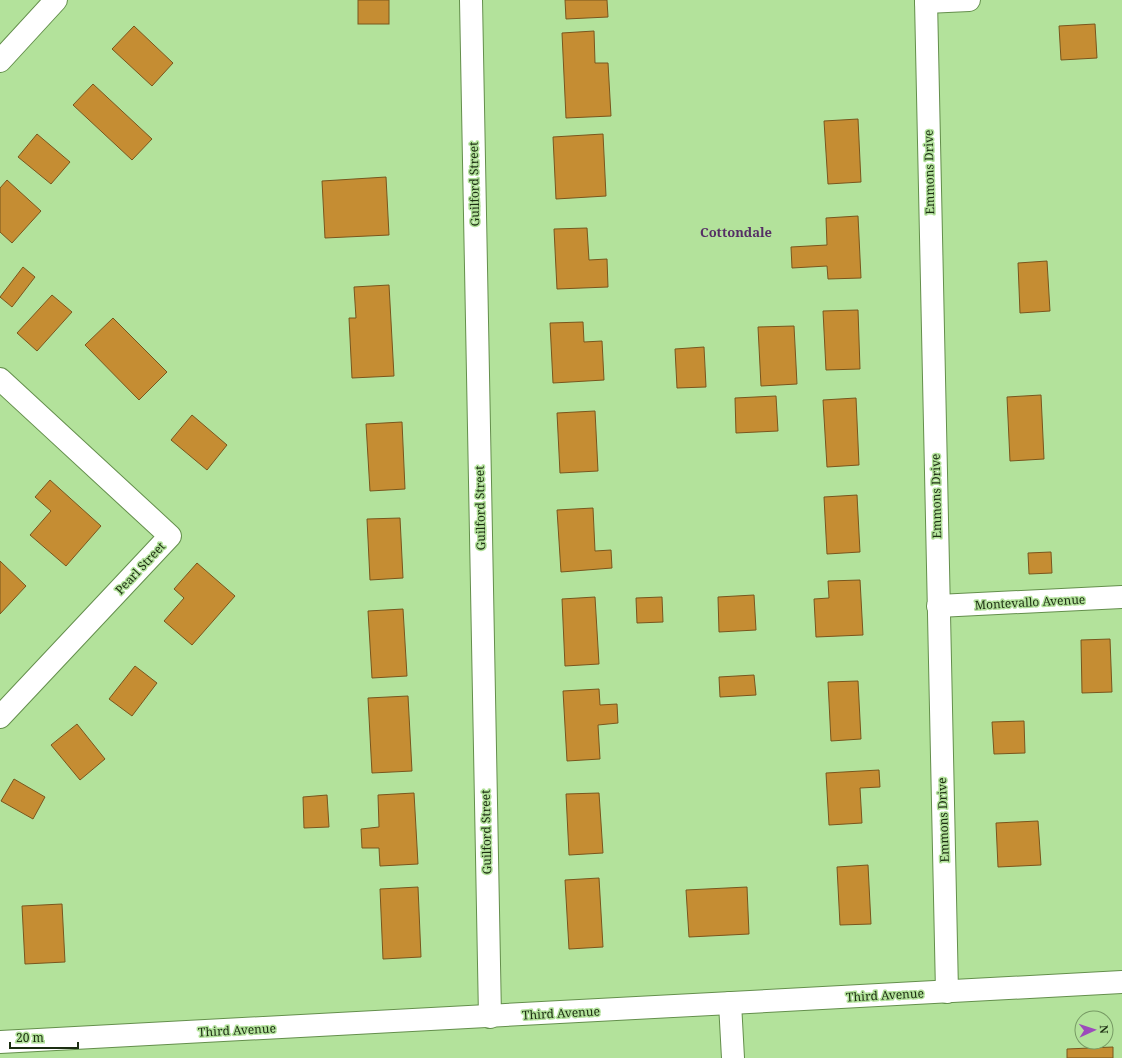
<svg xmlns="http://www.w3.org/2000/svg" width="1122" height="1058" font-family="'Noto Serif',serif">
<style>
.building{fill:#c58d33;stroke:#79561d}
.lines{fill:none;stroke-linecap:round;stroke-linejoin:round}
.minor-casing{stroke:#648f4c;stroke-width:24}
.major-casing{stroke:#648f4c;stroke-width:24}
.minor{stroke:#fff;stroke-width:22}
.major{stroke:#fff;stroke-width:22}
.labels{text-anchor:middle;dominant-baseline:central;stroke-width:3;stroke-linejoin:round;paint-order:stroke}
.street-label{font-size:12px;fill:#1c2e12;stroke:#b3e29b}
.neighbourhood-label{font-size:13px;font-weight:bold;fill:#552e65;stroke:#b3e29b}
</style>
<rect width="100%" height="100%" fill="#b3e29b"/>
<!-- building -->
<g class="building">
<rect x="358" y="0" width="31" height="24"/>
<polygon points="565,0 607,0 608,17 566,19"/>
<polygon points="1095,24 1097,58 1061,60 1059,26"/>
<polygon points="134,26 173,63 152,86 112,49"/>
<polygon points="594,31 595,63 608,63 611,116 566,118 562,33"/>
<polygon points="93,84 152,139 132,160 73,105"/>
<polygon points="858,119 861,182 828,184 824,121"/>
<polygon points="37,134 70,162 51,184 18,157"/>
<polygon points="603,134 606,196 556,199 553,137"/>
<polygon points="386,177 389,235 325,238 322,181"/>
<polygon points="7,180 41,211 12,243 0,232 0,188"/>
<polygon points="858,216 861,278 828,279 827,266 792,268 791,247 827,245 826,218"/>
<polygon points="587,228 589,260 607,259 608,287 557,289 554,229"/>
<polygon points="1047,261 1050,311 1020,313 1018,263"/>
<polygon points="23,267 35,277 12,307 0,297"/>
<polygon points="389,285 394,376 352,378 349,318 356,318 354,287"/>
<polygon points="52,295 72,312 37,351 17,333"/>
<polygon points="858,310 860,369 826,370 823,311"/>
<polygon points="113,318 167,372 139,400 85,345"/>
<polygon points="583,322 584,342 602,341 604,380 553,383 550,323"/>
<polygon points="794,326 797,384 761,386 758,327"/>
<polygon points="704,347 706,387 677,388 675,349"/>
<polygon points="1041,395 1044,459 1010,461 1007,397"/>
<polygon points="776,396 778,431 736,433 735,398"/>
<polygon points="856,398 859,465 827,467 823,400"/>
<polygon points="595,411 598,471 560,473 557,413"/>
<polygon points="192,415 227,445 207,470 171,440"/>
<polygon points="402,422 405,489 370,491 366,424"/>
<polygon points="50,480 101,526 66,566 30,535 51,511 35,497"/>
<polygon points="857,495 860,552 827,554 824,497"/>
<polygon points="593,508 595,551 611,550 612,568 561,572 557,510"/>
<polygon points="400,518 403,578 370,580 367,519"/>
<polygon points="1051,552 1052,573 1029,574 1028,553"/>
<polygon points="0,561 26,586 0,614"/>
<polygon points="197,563 235,596 192,645 164,621 184,598 174,589"/>
<polygon points="860,580 863,635 816,637 814,599 829,598 828,581"/>
<polygon points="754,595 756,630 719,632 718,597"/>
<polygon points="595,597 599,664 565,666 562,599"/>
<polygon points="662,597 663,622 637,623 636,598"/>
<polygon points="403,609 407,676 372,678 368,611"/>
<polygon points="1110,639 1112,692 1082,693 1081,640"/>
<polygon points="135,666 157,683 132,716 109,699"/>
<polygon points="754,675 756,695 720,697 719,677"/>
<polygon points="858,681 861,739 831,741 828,682"/>
<polygon points="599,689 600,705 617,704 618,723 598,725 600,759 567,761 563,691"/>
<polygon points="408,696 412,771 372,773 368,698"/>
<polygon points="1024,721 1025,753 994,754 992,722"/>
<polygon points="77,724 105,759 80,780 51,745"/>
<polygon points="879,770 880,787 860,788 862,823 829,825 826,773"/>
<polygon points="14,779 45,797 33,819 1,801"/>
<polygon points="414,793 418,864 380,866 379,848 362,848 361,829 379,827 378,795"/>
<polygon points="599,793 603,853 569,855 566,794"/>
<polygon points="327,795 329,827 304,828 303,797"/>
<polygon points="1038,821 1041,865 998,867 996,823"/>
<polygon points="868,865 871,924 840,925 837,867"/>
<polygon points="599,878 603,947 569,949 565,880"/>
<polygon points="418,887 421,957 383,959 380,889"/>
<polygon points="747,887 749,934 689,937 686,890"/>
<polygon points="62,904 65,962 25,964 22,906"/>
<polygon points="1113,1047 1113,1058 1067,1058 1067,1049"/>
</g>
<g class="lines">
<!-- minor casing -->
<g class="minor-casing">
<g id="minor">
<polyline points="471,0 490,1017"/>
<polyline points="926,0 947,992"/>
<polyline points="926,2 969,0"/>
<polyline points="0,379 170,536 0,717"/>
<polyline points="938,606 1122,597"/>
<polyline points="730,1003 733,1058"/>
<polyline points="0,1042 1122,982"/>
</g>
</g>
<!-- major casing -->
<g class="major-casing">
<polyline id="major" points="0,61 56,0"/>
</g>
<!-- minor -->
<use href="#minor" class="minor"/>
<!-- major -->
<use href="#major" class="major"/>
</g>
<g class="labels">
<!-- street labels -->
<g class="street-label">
<text transform="translate(929 172) rotate(-91)">Emmons Drive</text>
<text transform="translate(474 184) rotate(-91)">Guilford Street</text>
<text transform="translate(936 496) rotate(-91)">Emmons Drive</text>
<text transform="translate(480 508) rotate(-91)">Guilford Street</text>
<text transform="translate(140 568) rotate(-47)">Pearl Street</text>
<text transform="translate(1030 602) rotate(-3)">Montevallo Avenue</text>
<text transform="translate(943 820) rotate(-92)">Emmons Drive</text>
<text transform="translate(486 832) rotate(-91)">Guilford Street</text>
<text transform="translate(885 995) rotate(-3)">Third Avenue</text>
<text transform="translate(561 1013) rotate(-3)">Third Avenue</text>
<text transform="translate(237 1030) rotate(-3)">Third Avenue</text>
</g>
<!-- neighbourhood labels -->
<g class="neighbourhood-label">
<text x="736" y="232">Cottondale</text>
</g>
</g>
<!-- north arrow -->
<g transform="translate(1094 1030) rotate(87)"><circle r="19" fill="#b3e29b" stroke="#779a64"/>
<path d="M0-3L7 15L0 10L-7 15Z" fill="#9c4bbb"/>
<text y="-6" font-size="11" font-weight="bold" text-anchor="middle" fill="#1c2e12">N</text>
</g>
<!-- scale -->
<path d="M10 1042v6h68v-6" fill="none" stroke="#1c2e12" stroke-width="2"/>
<text x="16" y="1042" font-size="12" fill="#1c2e12" stroke="#b3e29b" stroke-width="3" paint-order="stroke">20 m</text>
</svg>
